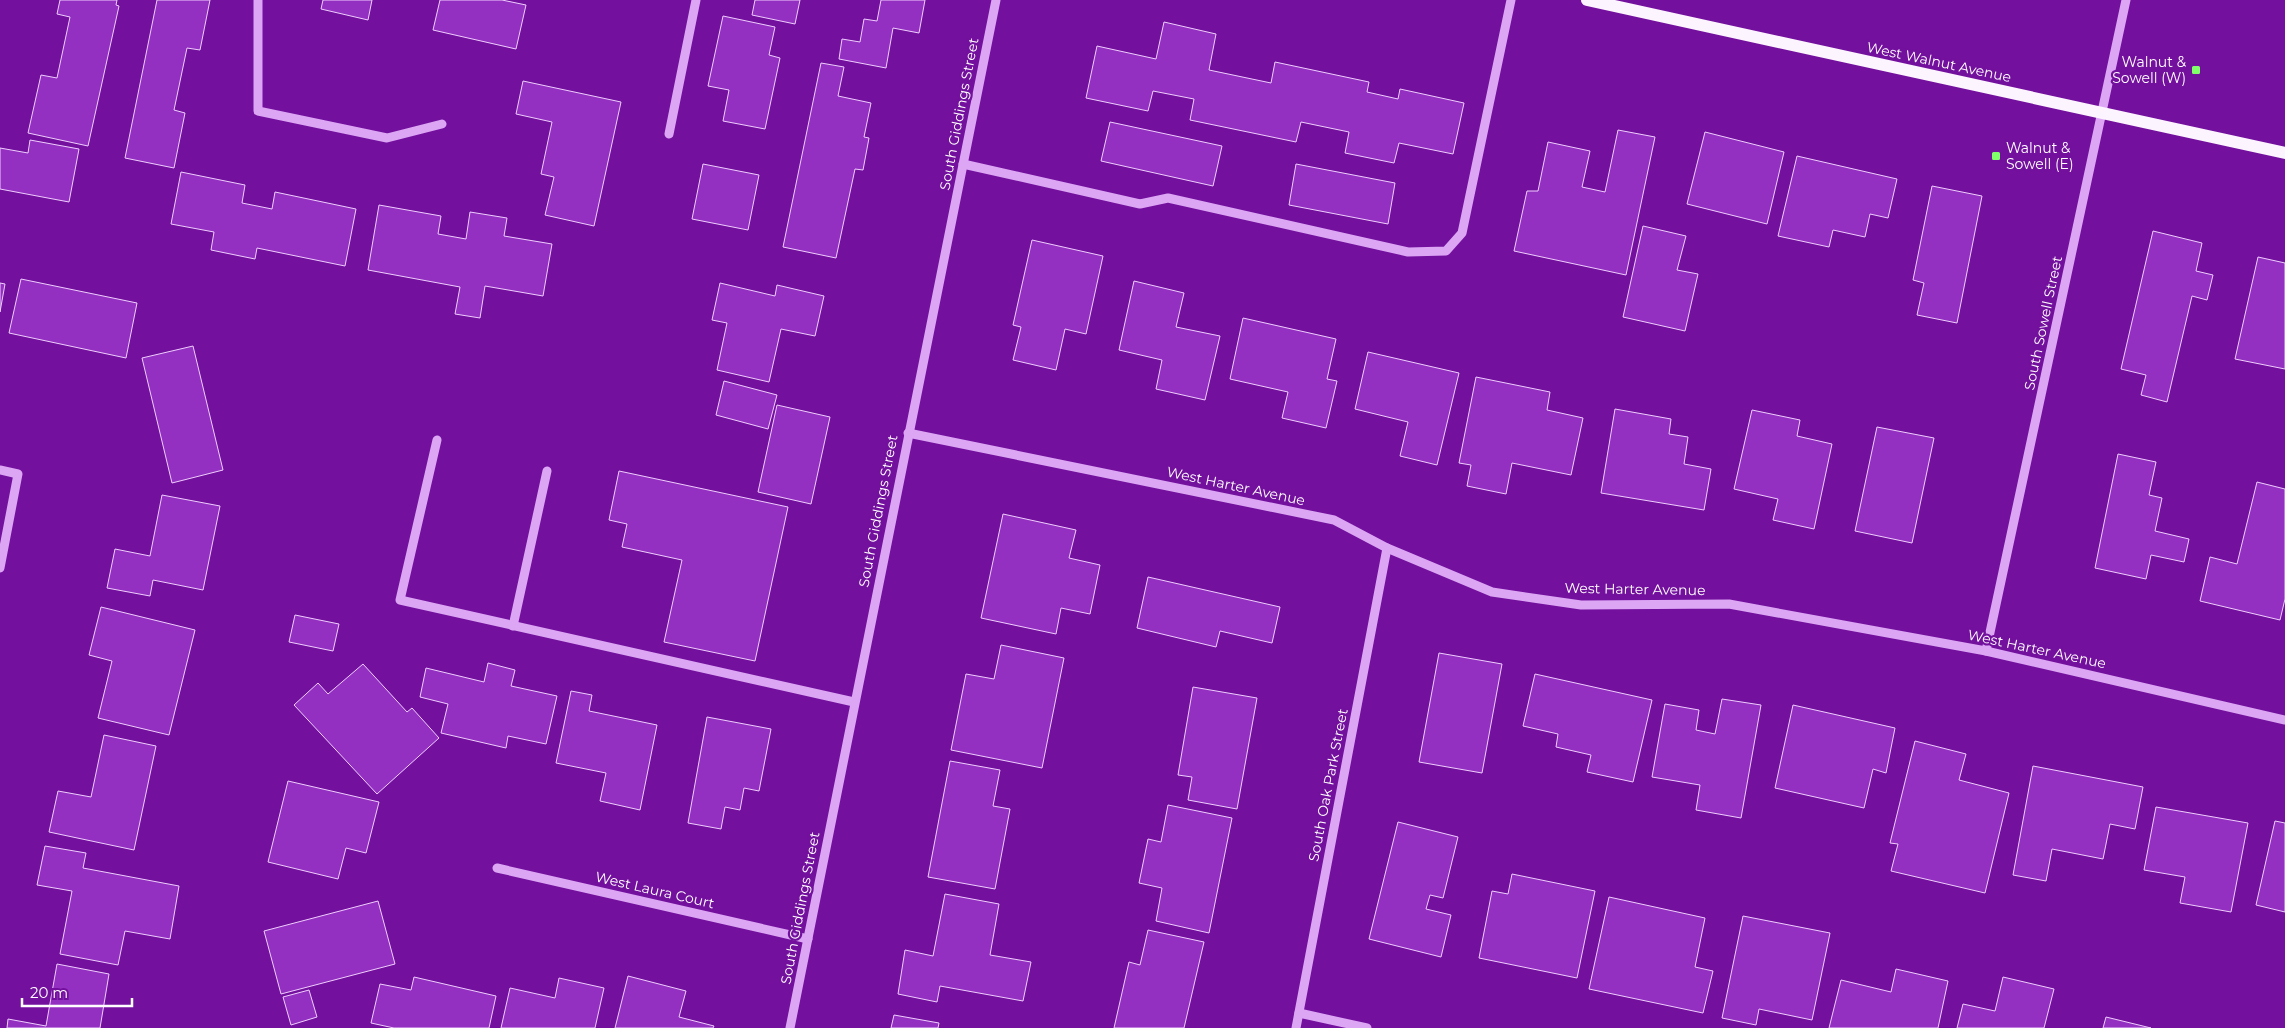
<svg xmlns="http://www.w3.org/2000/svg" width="2285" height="1028" font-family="Montserrat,sans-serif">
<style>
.building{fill:#9430c1;stroke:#efcefe}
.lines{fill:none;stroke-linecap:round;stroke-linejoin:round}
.minor{stroke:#dca6f5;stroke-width:9}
.major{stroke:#fcf4ff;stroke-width:12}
.poi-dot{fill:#80ff6a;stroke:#73109d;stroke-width:2}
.labels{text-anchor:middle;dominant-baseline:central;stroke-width:4.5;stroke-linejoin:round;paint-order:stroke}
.street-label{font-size:14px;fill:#fff;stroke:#73109d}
.poi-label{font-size:14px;fill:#fff;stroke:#73109d;text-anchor:end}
</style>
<rect width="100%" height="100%" fill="#73109d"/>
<!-- building -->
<g class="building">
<polygon points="60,0 117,0 116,5 119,6 88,146 28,133 41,75 57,78 70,17 57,14"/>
<polygon points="157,0 210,0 200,50 187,48 174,110 185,113 174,168 125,158"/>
<polygon points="323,0 372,0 368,20 321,9"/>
<polygon points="440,0 502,0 526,5 516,49 433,30"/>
<polygon points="755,0 800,0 795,24 752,15"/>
<polygon points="881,0 925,0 919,33 893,28 886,68 839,59 842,39 860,42 864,19 877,21"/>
<polygon points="723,16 775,27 769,55 780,58 765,129 723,121 729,90 708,86"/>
<polygon points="1164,22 1216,34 1209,70 1271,83 1275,62 1369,82 1367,92 1398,99 1400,89 1464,103 1453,154 1399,143 1394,163 1345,153 1349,132 1301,122 1296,142 1190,120 1194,99 1153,91 1148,111 1086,98 1097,46 1156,59"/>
<polygon points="821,63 844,67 838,96 871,103 864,137 869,138 863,170 855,169 836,258 783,247"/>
<polygon points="523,81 621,102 594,226 545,215 554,177 541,174 552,122 516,114"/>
<polygon points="1110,122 1222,146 1213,186 1101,161"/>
<polygon points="1618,130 1655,137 1626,275 1514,251 1527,191 1538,191 1548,142 1590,151 1582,187 1605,192"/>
<polygon points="1705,132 1784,152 1767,224 1687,204"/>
<polygon points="30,140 79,149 69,202 0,189 0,148 28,153"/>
<polygon points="1797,156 1897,179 1888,218 1870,214 1865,237 1833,230 1829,247 1778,236"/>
<polygon points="703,164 759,175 748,230 692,219"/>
<polygon points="1296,164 1395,183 1388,224 1289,205"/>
<polygon points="181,172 245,185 242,203 272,209 275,192 356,209 345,266 257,248 255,259 211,250 214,232 171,224"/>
<polygon points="1932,186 1982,196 1957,323 1917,315 1924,283 1913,280"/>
<polygon points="379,205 441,216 438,234 466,239 470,212 507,218 504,236 552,244 543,296 485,286 480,318 455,314 460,287 368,270"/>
<polygon points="1643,226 1686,236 1677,270 1698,274 1685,331 1623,317"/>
<polygon points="2153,231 2202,243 2196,271 2213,275 2207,300 2192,296 2167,402 2141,395 2146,375 2121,369"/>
<polygon points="1032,240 1103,256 1086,334 1065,329 1056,370 1013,360 1021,327 1013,325"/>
<polygon points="2258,257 2285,263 2285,369 2235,359"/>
<polygon points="21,279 137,303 126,358 9,333"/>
<polygon points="1134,281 1184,293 1176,327 1220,336 1205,400 1156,389 1162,360 1119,350"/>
<polygon points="0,283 5,284 0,312"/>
<polygon points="720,283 775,296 777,285 824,296 815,336 781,329 769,382 717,370 727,323 712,320"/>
<polygon points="1243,318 1336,339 1327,379 1337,381 1326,428 1282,418 1288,392 1230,379"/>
<polygon points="193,346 223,470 172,483 142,358"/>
<polygon points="1368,352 1459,373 1437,465 1400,456 1408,422 1355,409"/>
<polygon points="1476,377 1550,392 1547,410 1583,418 1571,475 1512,463 1506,494 1467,486 1471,465 1459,463"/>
<polygon points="724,381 777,395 768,429 716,415"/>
<polygon points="777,405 830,417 811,504 758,492"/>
<polygon points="1615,409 1671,419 1669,434 1688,437 1684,464 1711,469 1704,510 1601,493"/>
<polygon points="1752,410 1800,420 1797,436 1832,444 1814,529 1773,520 1778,499 1734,489"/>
<polygon points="1877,427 1934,438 1912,543 1855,531"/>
<polygon points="2118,454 2156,462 2149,495 2162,498 2155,531 2189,539 2184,562 2151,555 2146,579 2095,568"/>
<polygon points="619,471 788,507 755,661 664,642 682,560 622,547 627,524 609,520"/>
<polygon points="2257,482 2285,489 2285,599 2280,620 2200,601 2210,557 2237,564"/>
<polygon points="162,495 220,506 203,590 153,580 150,596 107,588 115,549 150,556"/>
<polygon points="1003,514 1076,530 1069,558 1100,565 1090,614 1061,608 1056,634 981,618"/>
<polygon points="1148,577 1280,607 1272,643 1220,631 1216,647 1137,628"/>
<polygon points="101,607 195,630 169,735 98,718 112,661 89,655"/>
<polygon points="295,615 339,624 333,651 289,642"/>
<polygon points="1001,645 1064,658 1042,768 951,750 966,674 994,679"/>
<polygon points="1439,653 1502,664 1482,773 1419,762"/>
<polygon points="488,663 515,670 511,686 557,696 546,744 508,736 506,748 441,733 448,704 420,697 426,668 484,682"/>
<polygon points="363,664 407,712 412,708 439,738 377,794 294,705 318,683 328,694"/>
<polygon points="1535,674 1652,700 1633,782 1587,772 1591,755 1556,747 1558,734 1523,726"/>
<polygon points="1193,687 1257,698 1237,809 1188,800 1192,777 1178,775"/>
<polygon points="571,691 592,695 589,711 657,725 640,810 600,801 606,773 556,763"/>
<polygon points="1722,699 1761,705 1741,818 1696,810 1700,785 1652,777 1665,704 1699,710 1696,730 1715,734"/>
<polygon points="1793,705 1895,728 1886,773 1873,769 1864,808 1775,788"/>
<polygon points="707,717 771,729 759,791 744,788 740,810 725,807 721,829 688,823"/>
<polygon points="104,735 156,746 134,850 49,832 58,791 91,797"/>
<polygon points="1915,741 1966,754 1959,780 2009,793 1985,893 1891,871 1898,844 1890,843"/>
<polygon points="950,761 1000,770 993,806 1010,809 995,889 928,877"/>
<polygon points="2033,766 2143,787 2135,829 2110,824 2103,859 2052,849 2046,881 2013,875"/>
<polygon points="288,781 379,802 366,853 346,848 338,879 268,862"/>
<polygon points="1168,805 1232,818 1209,933 1156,921 1162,888 1139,883 1148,839 1161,842"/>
<polygon points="2156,807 2248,823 2231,912 2180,903 2185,877 2144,870"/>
<polygon points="2275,821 2285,823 2285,912 2256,905"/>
<polygon points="1398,822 1458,837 1443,898 1430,895 1426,909 1451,915 1441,957 1369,939"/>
<polygon points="45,846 86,853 83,868 179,886 170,939 125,931 118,965 60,954 72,891 37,885"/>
<polygon points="1512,874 1595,891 1577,978 1479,958 1492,891 1508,894"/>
<polygon points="945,894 999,904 990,955 1031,962 1023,1001 940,986 937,1002 898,994 905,950 933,956"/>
<polygon points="1609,897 1705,918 1695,967 1713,971 1703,1013 1589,989"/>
<polygon points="378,901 395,964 281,994 264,931"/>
<polygon points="1743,916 1830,933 1812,1020 1759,1009 1756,1025 1722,1018"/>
<polygon points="1148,930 1204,942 1184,1028 1114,1028 1129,962 1140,965"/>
<polygon points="57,964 109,974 100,1028 7,1028 8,1019 46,1026"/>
<polygon points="1896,969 1948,981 1938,1028 1829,1028 1841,980 1891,992"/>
<polygon points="628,976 686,991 679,1017 714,1026 713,1028 615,1028"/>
<polygon points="414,977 496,996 489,1028 394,1028 371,1023 380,984 411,990"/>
<polygon points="2003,977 2054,989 2044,1028 1957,1028 1963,1004 1995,1011"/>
<polygon points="559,978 604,988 595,1028 501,1028 510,988 555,998"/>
<polygon points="309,990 317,1017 291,1025 283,997"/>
<polygon points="894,1015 939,1023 938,1028 891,1028"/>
<polygon points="2106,1017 2151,1028 2103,1028"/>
</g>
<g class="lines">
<!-- minor -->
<g class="minor">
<polyline points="258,0 258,111 387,138 442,124"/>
<polyline points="669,134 696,0"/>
<polyline points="963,164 1140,204 1168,198 1408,252 1446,251 1462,233 1511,0"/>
<polyline points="908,433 1334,520 1387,548 1492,592 1581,605 1729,604 1986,651 2285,720"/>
<polyline points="437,440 400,600 854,702"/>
<polyline points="0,470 18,474 0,568"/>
<polyline points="513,626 547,471"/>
<polyline points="1986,651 2126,0"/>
<polyline points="497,868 808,939"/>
<polyline points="1299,1013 1367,1028"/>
<polyline points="790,1028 996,0"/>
<polyline points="1296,1028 1387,548"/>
</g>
<!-- major -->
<polyline class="major" points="1587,0 2285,153"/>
</g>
<!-- markers -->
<g class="poi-dot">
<rect x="2191" y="65" width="10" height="10" rx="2.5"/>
<rect x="1991" y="151" width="10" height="10" rx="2.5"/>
</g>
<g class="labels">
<!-- street labels -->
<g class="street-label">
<text transform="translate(1939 62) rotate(12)">West Walnut Avenue</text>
<text transform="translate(959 114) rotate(-79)">South Giddings Street</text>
<text transform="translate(2043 323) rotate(-78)">South Sowell Street</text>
<text transform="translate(1236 486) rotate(12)">West Harter Avenue</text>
<text transform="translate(878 511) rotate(-79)">South Giddings Street</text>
<text transform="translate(1635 589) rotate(1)">West Harter Avenue</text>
<text transform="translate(2037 649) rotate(12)">West Harter Avenue</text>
<text transform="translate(1328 785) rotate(-79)">South Oak Park Street</text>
<text transform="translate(655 890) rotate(13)">West Laura Court</text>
<text transform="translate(800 908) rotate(-79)">South Giddings Street</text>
</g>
<!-- poi labels -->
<g class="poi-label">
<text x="2186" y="62">Walnut &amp;<tspan x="2186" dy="16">Sowell (W)</tspan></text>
<text x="2006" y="148" text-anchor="start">Walnut &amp;<tspan x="2006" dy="16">Sowell (E)</tspan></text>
</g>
</g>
<!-- scale -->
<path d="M22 998v8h110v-8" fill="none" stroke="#ffffff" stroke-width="2.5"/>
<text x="30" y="998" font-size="15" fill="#ffffff" stroke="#73109d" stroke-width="4" paint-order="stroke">20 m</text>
</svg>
